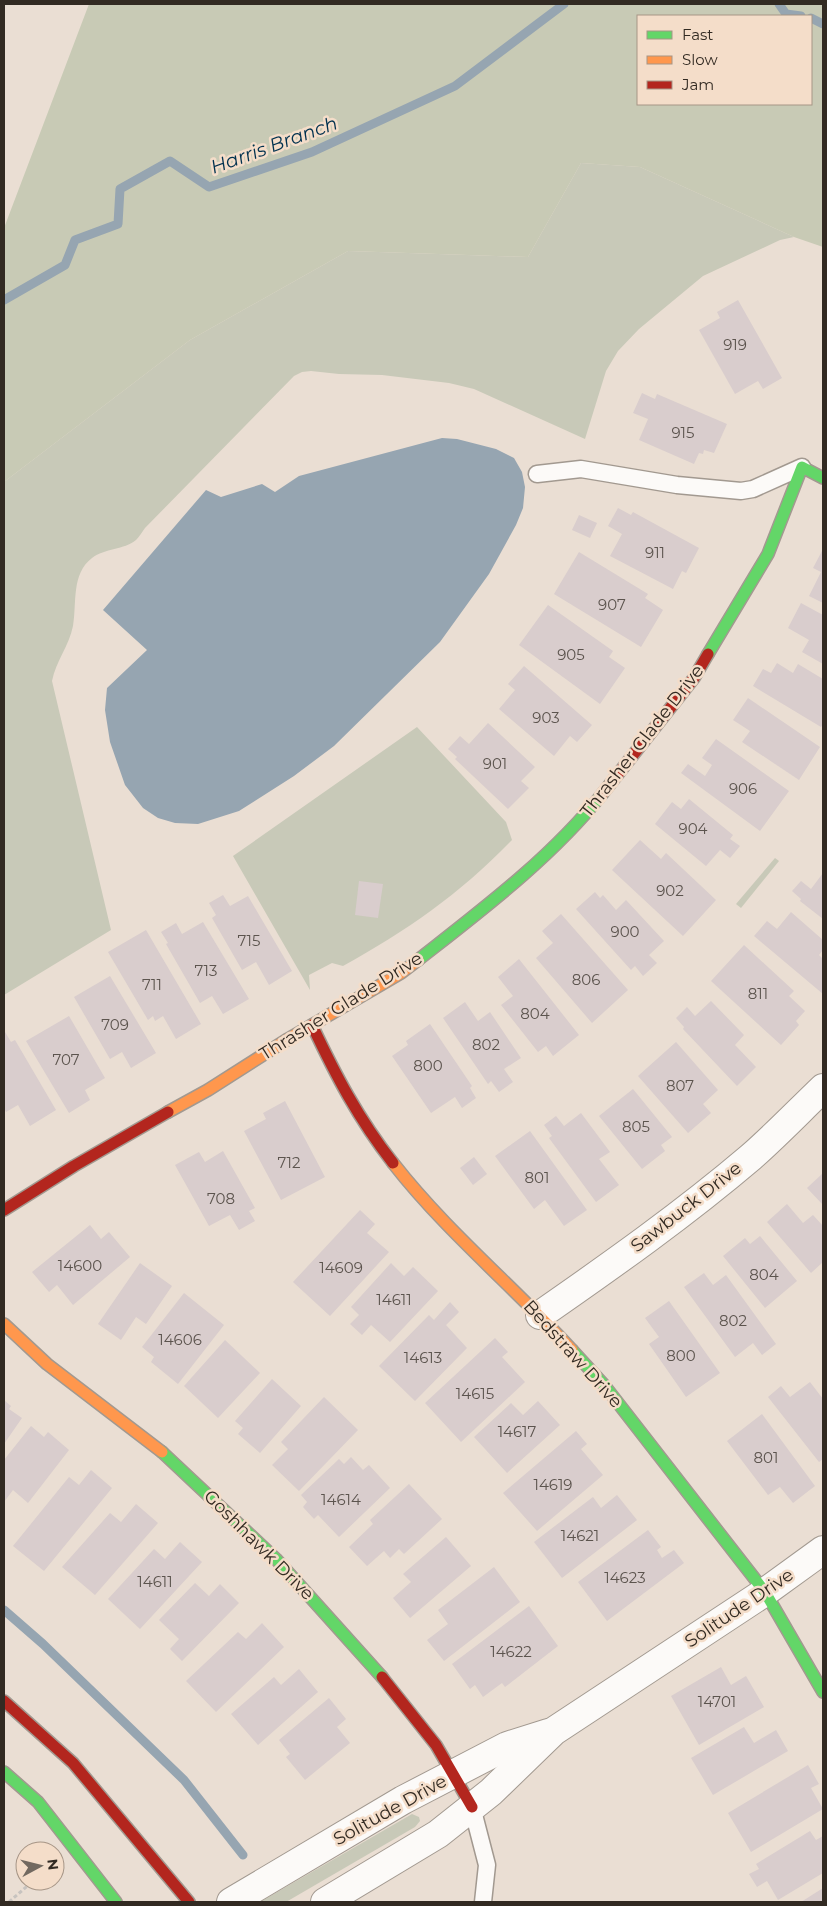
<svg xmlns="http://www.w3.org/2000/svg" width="827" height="1906" font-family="Montserrat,sans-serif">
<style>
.green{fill:#c8c9b8}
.forest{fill:#c8cab5;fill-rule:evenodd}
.water{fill:#96a5b1}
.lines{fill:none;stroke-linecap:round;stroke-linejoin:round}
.stream{stroke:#96a5b1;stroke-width:9}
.building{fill:#d9cdcd}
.lane-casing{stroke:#a29990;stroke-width:19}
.street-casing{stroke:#a29990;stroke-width:30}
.fast-casing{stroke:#a29990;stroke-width:14}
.slow-casing{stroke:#a29990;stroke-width:14}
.jam-casing{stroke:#a29990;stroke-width:14}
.path{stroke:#c7c3bf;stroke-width:3;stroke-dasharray:4 2.5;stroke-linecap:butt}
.lane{stroke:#fcfaf8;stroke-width:16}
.street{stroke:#fcfaf8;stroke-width:28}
.fast{stroke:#63d668;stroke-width:11}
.slow{stroke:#ff974d;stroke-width:11}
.jam{stroke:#b3261e;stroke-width:11}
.labels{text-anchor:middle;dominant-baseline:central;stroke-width:5;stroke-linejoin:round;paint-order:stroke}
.number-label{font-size:15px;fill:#5c544e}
.street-label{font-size:18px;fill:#322a22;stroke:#f4ddc9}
.water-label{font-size:19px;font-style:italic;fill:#00314f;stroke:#f4ddc9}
</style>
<rect width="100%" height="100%" fill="#eaded3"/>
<!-- green -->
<g class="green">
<path d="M581 163 640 167 794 237 780 240 703 276 639 329 618 351 606 371 585 439 474 389 449 383 382 375 339 374 311 371 302 372 294 376 145 528C142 532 139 537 136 540 124 550 105 548 92 558 71 574 77 603 73 626 69 646 56 661 52 681L111 930 4 995V482L190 340 348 251 528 257Z"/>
<path d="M417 727 506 822 512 840C461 893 407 931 343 966L332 963 309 975 310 990 233 856Z"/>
<polygon points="775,858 779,861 741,908 736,904"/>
<polygon points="412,1814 419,1817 420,1821 415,1827 286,1902 260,1902"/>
</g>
<!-- forest -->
<path class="forest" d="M89 4H823V247L794 237 640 167 581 163 528 257 348 251 190 340 4 482V228ZM638 16H811V104H638Z"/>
<!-- water -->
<polygon class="water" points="442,438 457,439 496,449 514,458 522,472 525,487 523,508 516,525 489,574 440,642 334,746 294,776 239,811 198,824 175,823 158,818 143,808 125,785 110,742 105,710 107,688 147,650 103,610 206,490 221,497 262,484 275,492 299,476"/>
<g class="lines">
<!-- stream -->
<g class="stream">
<polyline points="779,4 786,14 801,16"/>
<polyline points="811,18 823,24"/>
<polyline points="4,300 65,265 75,240 118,224 120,189 170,161 209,187 312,152 455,86 564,4"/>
<polyline points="4,1610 43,1644 184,1780 243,1855"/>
</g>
</g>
<!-- building -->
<g class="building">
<polygon points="738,300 782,378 763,389 758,381 735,394 699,330 720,318 717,312"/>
<polygon points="642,393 655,399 657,394 727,424 714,453 704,450 703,454 699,453 694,464 639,440 648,419 633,413"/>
<polygon points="618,508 631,515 633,512 699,548 686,573 682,571 673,589 610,556 622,534 608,526"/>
<polygon points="579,515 597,523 590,538 572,530"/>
<polygon points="823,549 823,603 809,596 821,572 813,568"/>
<polygon points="579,552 648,594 645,598 663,610 641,647 554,594"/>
<polygon points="801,603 823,615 823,664 802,652 809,640 788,628"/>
<polygon points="548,605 613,651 609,657 625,668 600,704 519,645"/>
<polygon points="777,663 793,673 798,664 823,679 823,724 821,727 753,686 763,669 771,673"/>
<polygon points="524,666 592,725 577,742 570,736 554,756 499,709 515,690 508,684"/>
<polygon points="748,698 820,747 799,780 742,742 750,731 733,720"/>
<polygon points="488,723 535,767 521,781 529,788 508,809 455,759 457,757 448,749 460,736 469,744"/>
<polygon points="716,739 789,791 760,831 681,773 688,764 705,776 712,765 702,758"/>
<polygon points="689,799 733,835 730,839 740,846 730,858 720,850 706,866 655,824 672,802 681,809"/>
<polygon points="640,840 661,859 666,853 716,900 683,936 612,870"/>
<polygon points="823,873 823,919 800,901 801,899 792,891 801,881 811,889"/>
<polygon points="359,881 383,884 378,918 355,915"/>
<polygon points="595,892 600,898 603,895 616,910 626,900 664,941 649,955 657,963 643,976 635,966 631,970 576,909"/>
<polygon points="223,895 230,906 248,896 292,971 269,985 256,962 242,970 212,918 216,915 209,903"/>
<polygon points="791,912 823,940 823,950 819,955 823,959 823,994 754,936 767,921 777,929"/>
<polygon points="561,914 628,990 592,1023 536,958 553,943 542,931"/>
<polygon points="203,922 249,999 223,1014 212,996 200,1003 166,944 168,943 161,932 176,923 182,934"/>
<polygon points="146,930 201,1024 176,1039 163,1016 155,1021 153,1016 148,1020 108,952"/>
<polygon points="744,945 794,991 789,996 805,1011 796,1021 799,1025 781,1045 711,981"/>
<polygon points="519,959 579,1035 553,1056 546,1046 538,1052 501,1005 513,996 498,977"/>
<polygon points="110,976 156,1053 131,1068 122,1052 110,1059 74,997"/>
<polygon points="711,1001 744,1035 735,1045 756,1067 737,1086 683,1029 684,1027 676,1018 687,1007 695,1016"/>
<polygon points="465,1002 478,1021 490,1012 521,1058 504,1069 513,1082 499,1092 491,1081 488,1084 443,1018"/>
<polygon points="69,1016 105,1078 85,1090 90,1100 69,1113 26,1041"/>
<polygon points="430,1024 472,1086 470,1088 476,1098 462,1108 455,1097 431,1113 392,1056 408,1045 406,1041"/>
<polygon points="5,1032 11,1042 15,1040 56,1110 30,1126 18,1105 6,1112 4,1108"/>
<polygon points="676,1042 718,1090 703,1104 711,1113 688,1133 638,1076"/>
<polygon points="633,1089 672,1137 661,1145 665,1151 642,1169 599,1116"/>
<polygon points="285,1101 325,1177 281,1200 244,1131 266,1119 263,1113"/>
<polygon points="581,1113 610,1152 599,1159 619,1185 596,1202 549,1138 552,1136 544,1125 556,1116 564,1126"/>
<polygon points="530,1131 587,1210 564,1226 545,1200 534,1209 495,1156"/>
<polygon points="223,1151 255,1208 249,1211 255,1221 239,1230 230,1215 209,1226 175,1165 199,1152 205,1162"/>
<polygon points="474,1157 487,1174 473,1185 460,1168"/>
<polygon points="823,1173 823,1205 807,1188"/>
<polygon points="787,1204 803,1223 813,1215 823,1226 823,1262 811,1273 767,1222"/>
<polygon points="360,1210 375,1224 367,1233 389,1252 330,1316 293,1282"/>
<polygon points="90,1225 101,1239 109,1232 130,1257 73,1305 57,1285 49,1292 32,1272"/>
<polygon points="760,1236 797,1281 765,1308 723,1256 745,1238 750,1244"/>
<polygon points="140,1263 172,1286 146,1324 136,1317 121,1340 98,1324"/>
<polygon points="391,1263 404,1276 413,1267 438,1291 390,1342 371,1325 362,1335 350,1324 359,1315 351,1307"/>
<polygon points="704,1273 713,1285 726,1275 776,1344 762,1355 753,1343 735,1357 684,1287"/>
<polygon points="184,1293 224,1325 178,1384 151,1362 154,1357 142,1347"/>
<polygon points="669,1301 720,1373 686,1397 649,1344 659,1337 645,1318"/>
<polygon points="450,1302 459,1312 446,1325 467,1348 415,1401 379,1366 429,1315 434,1320"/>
<polygon points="495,1338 508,1352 502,1357 525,1382 461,1442 425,1403"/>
<polygon points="225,1340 260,1373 218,1418 184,1386"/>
<polygon points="272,1379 301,1406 260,1453 238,1434 243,1428 235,1421"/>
<polygon points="810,1382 823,1399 823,1459 819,1462 768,1397 781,1386 790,1397"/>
<polygon points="324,1397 358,1430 299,1491 272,1465 288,1449 281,1442"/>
<polygon points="4,1400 11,1406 9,1409 22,1418 4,1444"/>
<polygon points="538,1401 560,1425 507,1473 474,1437 511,1403 523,1415"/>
<polygon points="762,1414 815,1486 793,1503 780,1487 768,1495 727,1441"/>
<polygon points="31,1426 44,1437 48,1432 69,1450 28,1503 13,1490 4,1502 4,1460"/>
<polygon points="576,1431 587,1444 581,1449 603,1475 537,1531 503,1493"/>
<polygon points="351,1457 363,1470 369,1465 390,1488 339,1537 318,1515 314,1519 303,1507 307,1502 301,1495 339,1459 344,1464"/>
<polygon points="91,1470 112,1488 44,1571 13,1546 69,1477 79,1485"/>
<polygon points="409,1484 442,1519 404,1554 399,1549 390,1558 384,1551 367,1566 349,1547 373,1524 370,1520"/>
<polygon points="617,1495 637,1520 562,1578 534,1542 593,1497 601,1508"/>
<polygon points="136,1504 158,1523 95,1595 62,1567 110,1513 121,1522"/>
<polygon points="648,1530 661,1547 657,1550 662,1558 674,1550 684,1563 607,1621 578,1582"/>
<polygon points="446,1537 471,1566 410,1618 393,1598 411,1582 403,1574"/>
<polygon points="180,1542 202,1562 140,1629 108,1599 154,1549 165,1559"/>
<polygon points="494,1567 520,1602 444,1661 427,1640 448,1624 438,1610"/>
<polygon points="195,1583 209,1596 220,1584 239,1603 182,1661 170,1649 179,1639 159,1620"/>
<polygon points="529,1606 558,1646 505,1687 502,1683 483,1697 475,1685 470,1689 452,1664"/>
<polygon points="262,1623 284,1647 216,1712 186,1681 238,1632 246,1639"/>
<polygon points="721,1667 731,1685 746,1676 764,1707 699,1745 671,1696"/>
<polygon points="299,1669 318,1692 258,1745 231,1714 274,1677 281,1685"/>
<polygon points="329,1698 346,1719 337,1727 350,1743 305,1780 286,1757 290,1754 279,1740"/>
<polygon points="744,1727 754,1743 776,1730 788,1751 713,1795 691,1758"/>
<polygon points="808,1765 819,1784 811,1788 823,1809 751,1852 728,1813"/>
<polygon points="810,1831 816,1840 823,1836 823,1873 778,1900 767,1881 757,1887 749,1874 759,1869 756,1864"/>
<polygon points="823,1888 823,1902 801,1902"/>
</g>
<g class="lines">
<!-- lane casing -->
<g class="lane-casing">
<g id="lane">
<polyline points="537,474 581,469 677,485 741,491 753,489 802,467"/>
<polyline points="472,1807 487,1865 483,1902"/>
</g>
</g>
<!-- street casing -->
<g class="street-casing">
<g id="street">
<path d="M540 1315C612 1265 684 1214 751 1157 776 1135 799 1111 823 1088"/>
<polyline points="231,1902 403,1800 507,1746 548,1733"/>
<polyline points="325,1902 438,1834 491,1792 554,1731 765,1592 823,1550"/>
</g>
</g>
<!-- fast casing -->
<g class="fast-casing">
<g id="fast">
<polyline points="708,654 768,554 802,467 823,478"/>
<path d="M418 960C483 909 551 858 603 793"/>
<polyline points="572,1350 604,1385 765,1592 823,1692"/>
<polyline points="162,1452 276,1559 382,1677"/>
<polyline points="4,1772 38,1802 116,1902"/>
</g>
</g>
<!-- slow casing -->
<g class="slow-casing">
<g id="slow">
<polyline points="168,1112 208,1090 288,1039 401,973 418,960"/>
<path d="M393 1163C446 1231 513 1286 572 1350"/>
<polyline points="4,1324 47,1364 162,1452"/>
</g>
</g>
<!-- jam casing -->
<g class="jam-casing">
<g id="jam">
<polyline points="603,793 694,678 708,654"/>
<path d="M312 1025C336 1076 358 1118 393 1163"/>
<polyline points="4,1210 74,1166 168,1112"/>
<polyline points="382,1677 436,1745 472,1807"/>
<polyline points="4,1701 73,1763 189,1902"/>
</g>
</g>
<!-- path -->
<polyline class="path" points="9,1902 33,1881"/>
<!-- lane -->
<use href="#lane" class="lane"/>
<!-- street -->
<use href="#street" class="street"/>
<!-- fast -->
<use href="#fast" class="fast"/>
<!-- slow -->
<use href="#slow" class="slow"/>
<!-- jam -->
<use href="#jam" class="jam"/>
</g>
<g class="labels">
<!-- number labels -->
<g class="number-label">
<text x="735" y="344">919</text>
<text x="683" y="432">915</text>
<text x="655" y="552">911</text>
<text x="612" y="604">907</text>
<text x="571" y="654">905</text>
<text x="546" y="717">903</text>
<text x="495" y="763">901</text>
<text x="743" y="788">906</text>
<text x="693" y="828">904</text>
<text x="670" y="890">902</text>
<text x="625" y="931">900</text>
<text x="249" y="940">715</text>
<text x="206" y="970">713</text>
<text x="586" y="979">806</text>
<text x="152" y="984">711</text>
<text x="758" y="993">811</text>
<text x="535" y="1013">804</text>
<text x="115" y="1024">709</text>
<text x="486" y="1044">802</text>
<text x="66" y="1059">707</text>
<text x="428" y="1065">800</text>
<text x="680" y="1085">807</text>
<text x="636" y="1126">805</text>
<text x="289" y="1162">712</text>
<text x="537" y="1177">801</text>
<text x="221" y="1198">708</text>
<text x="80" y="1265">14600</text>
<text x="341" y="1267">14609</text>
<text x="764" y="1274">804</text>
<text x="394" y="1299">14611</text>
<text x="733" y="1320">802</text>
<text x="180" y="1339">14606</text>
<text x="681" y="1355">800</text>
<text x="423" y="1357">14613</text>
<text x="475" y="1393">14615</text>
<text x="517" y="1431">14617</text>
<text x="766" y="1457">801</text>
<text x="553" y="1484">14619</text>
<text x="341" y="1499">14614</text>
<text x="580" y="1535">14621</text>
<text x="625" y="1577">14623</text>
<text x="155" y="1581">14611</text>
<text x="511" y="1651">14622</text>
<text x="717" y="1701">14701</text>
</g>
<!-- street labels -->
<g class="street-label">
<text transform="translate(642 741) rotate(-52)">Thrasher Glade Drive</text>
<text transform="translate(341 1006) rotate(-32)">Thrasher Glade Drive</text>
<text transform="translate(686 1207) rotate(-38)">Sawbuck Drive</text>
<text transform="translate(573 1354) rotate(48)">Bedstraw Drive</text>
<text transform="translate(259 1545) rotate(45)">Goshhawk Drive</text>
<text transform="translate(739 1608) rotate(-34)">Solitude Drive</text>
<text transform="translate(390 1810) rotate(-29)">Solitude Drive</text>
</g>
<!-- water labels -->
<g class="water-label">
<text transform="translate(274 145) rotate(-20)">Harris Branch</text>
</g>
</g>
<!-- border -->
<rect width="827" height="1906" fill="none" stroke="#322a22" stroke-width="10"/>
<!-- legend -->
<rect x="637" y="15" width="175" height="90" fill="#f4ddc9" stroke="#a69586"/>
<rect x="647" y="31" width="25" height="8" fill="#63d668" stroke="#a69586"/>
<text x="682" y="40" font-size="15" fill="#322a22">Fast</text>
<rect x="647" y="56" width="25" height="8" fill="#ff974d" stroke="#a69586"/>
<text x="682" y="65" font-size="15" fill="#322a22">Slow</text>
<rect x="647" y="81" width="25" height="8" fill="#b3261e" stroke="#a69586"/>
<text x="682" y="90" font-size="15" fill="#322a22">Jam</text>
<!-- north arrow -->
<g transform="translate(40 1866) rotate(83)"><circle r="24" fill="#f4ddc9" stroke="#a69586"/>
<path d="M0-4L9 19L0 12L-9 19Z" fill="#726960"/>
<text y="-8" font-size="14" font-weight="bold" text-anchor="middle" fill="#322a22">N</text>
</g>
</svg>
